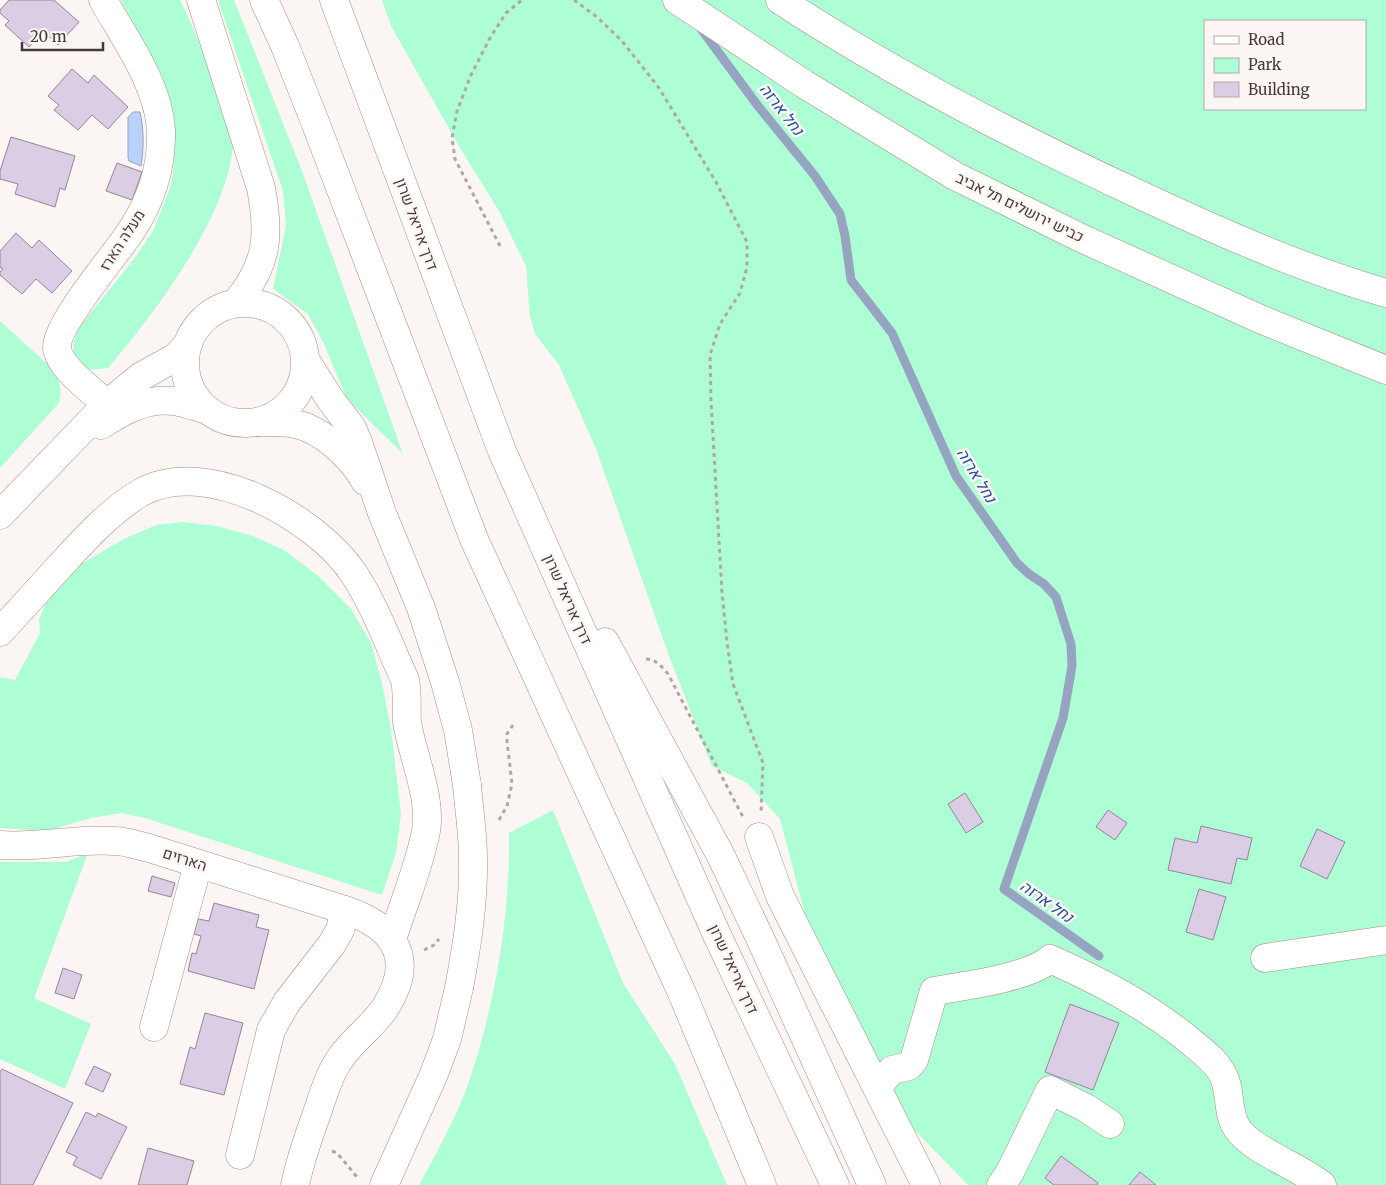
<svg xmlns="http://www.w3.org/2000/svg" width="1386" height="1185" font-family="Merriweather,Heebo,serif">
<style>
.green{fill:#adfdd5;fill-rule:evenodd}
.water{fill:#b8d1fd;stroke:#96a4c1}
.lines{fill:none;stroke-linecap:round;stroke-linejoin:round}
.stream{stroke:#96a4c1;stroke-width:9}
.building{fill:#dbcde4;stroke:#93869b}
.minor-casing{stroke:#a58c82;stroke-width:29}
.major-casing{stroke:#a58c82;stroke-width:29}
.highway-casing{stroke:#a58c82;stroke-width:29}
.path{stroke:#afa7a4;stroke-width:3;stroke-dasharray:4 4;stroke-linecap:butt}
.minor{stroke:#fff;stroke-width:28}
.major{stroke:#fff;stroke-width:28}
.highway{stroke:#fff;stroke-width:28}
.major-bridge-casing{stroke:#a58c82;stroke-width:29;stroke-linecap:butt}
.major-bridge{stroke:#fff;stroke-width:28}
.labels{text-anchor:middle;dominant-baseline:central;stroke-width:5;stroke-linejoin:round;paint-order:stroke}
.street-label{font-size:15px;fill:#453a36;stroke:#fbf6f3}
.water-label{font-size:16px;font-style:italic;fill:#234ea0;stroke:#fbf6f3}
</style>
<rect width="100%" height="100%" fill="#fbf6f3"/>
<!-- green -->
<g class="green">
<path d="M121 0H180C190 20 199 42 207 63 217 86 229 109 233 134 234 142 232 152 231 160 219 227 152 317 108 368L87 370C72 357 70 348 78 329L134 259 153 231 171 185 174 165 173 139 146 46Z"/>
<polygon points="218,0 234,0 302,171 403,454 347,399 324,344 308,314 273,289 286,226 283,191"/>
<path d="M382 0H1386V1185H968L892 1107 823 983 780 819 747 783 712 766 669 656 596 449 559 365 535 334 530 316 526 266 499 211 460 148 391 26ZM1205 21H1365V109H1205Z"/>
<path d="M0 321 54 370C60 382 62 390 59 403L0 468Z"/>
<polygon points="184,522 216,526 253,536 284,550 317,575 351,609 371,643 382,683 391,729 401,814 396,853 382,895 145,818 122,813 91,818 47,831 0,828 0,677 15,680 40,633 39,620 44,607 52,591 66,573 124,539 156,525"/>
<path d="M553 810 623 983 675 1064 727 1185H419C433 1159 447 1134 459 1107 467 1089 473 1069 479 1050 499 979 510 906 509 833Z"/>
<polygon points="88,853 34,998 91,1024 65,1089 0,1059 0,862 66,862"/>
</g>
<!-- water -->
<path class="water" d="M133 112H140C144 131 144 147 141 166L129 161 128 158V117Z"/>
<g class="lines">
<!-- stream -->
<polyline class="stream" points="699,26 758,106 815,176 840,214 845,236 851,280 892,333 956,476 1017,563 1029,574 1044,584 1056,597 1071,644 1072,666 1063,718 1004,889 1099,956"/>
</g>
<!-- building -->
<g class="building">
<polygon points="9,0 54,0 79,22 58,45 43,31 29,47 5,25 9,21 0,13 0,10"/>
<polygon points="72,69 88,83 94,75 128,107 108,129 92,115 78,130 54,110 59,105 48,96"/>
<polygon points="11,137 75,156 65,190 60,188 55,207 15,194 18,184 0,179 0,171"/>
<polygon points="117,163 142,172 132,200 106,191"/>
<polygon points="16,233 32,248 39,240 72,271 52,293 36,279 22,294 0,275 0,272 3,269 0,267 0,251"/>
<polygon points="965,793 983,822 966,833 948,804"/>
<polygon points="1108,810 1127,823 1115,840 1096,827"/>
<polygon points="1201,826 1252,838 1247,860 1237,858 1231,884 1168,870 1175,838 1197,843"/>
<polygon points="1317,829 1345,842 1327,879 1300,866"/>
<polygon points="152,876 175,883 171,897 148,891"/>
<polygon points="1199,889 1226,897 1213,940 1186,932"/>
<polygon points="214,903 259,915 256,927 269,930 254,989 188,971 192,953 196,954 201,936 194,934 198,919 209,921"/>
<polygon points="63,968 82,975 74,999 55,993"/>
<polygon points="1070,1004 1119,1023 1093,1090 1045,1072"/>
<polygon points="205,1013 243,1023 224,1095 180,1084 190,1047 195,1049"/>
<polygon points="94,1066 111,1074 103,1092 85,1084"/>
<polygon points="2,1069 73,1103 33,1185 0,1185 0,1072"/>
<polygon points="86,1112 96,1117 98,1113 127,1127 101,1179 73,1165 77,1157 66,1152"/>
<polygon points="148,1148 194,1161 187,1185 138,1185"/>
<polygon points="1061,1156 1098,1183 1097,1185 1054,1185 1045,1178"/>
<polygon points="1140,1172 1156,1185 1129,1185"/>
</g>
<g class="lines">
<!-- minor casing -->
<g class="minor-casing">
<g id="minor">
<path d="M103 0C125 39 159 85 161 131 162 167 151 201 131 231 116 254 55 325 57 348 59 367 93 392 107 404"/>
<path d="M0 632C20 610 41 587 61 565 85 539 109 512 140 493 205 455 317 518 354 574 375 606 389 645 405 680 408 694 406 708 407 722 412 755 432 797 426 831 419 868 403 904 392 940"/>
<polyline points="759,837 780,896 926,1185"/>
<path d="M0 845C39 848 77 838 115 841 127 841 138 846 149 848L345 910C396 927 416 959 385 1008 373 1026 354 1039 342 1056 329 1073 323 1096 316 1116 308 1138 300 1161 295 1185"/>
<polyline points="1265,958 1386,940"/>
<polyline points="154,1027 198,864"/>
<path d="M877 1087 892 1070 909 1066 914 1060 934 991C964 986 1028 978 1050 959 1100 981 1148 1006 1190 1041 1202 1051 1215 1060 1222 1073 1232 1090 1226 1112 1237 1128 1251 1150 1300 1167 1322 1185"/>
<polyline points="240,1155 271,1030 287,1002 332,944 340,930 345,910"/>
<polyline points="1001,1185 1010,1172 1050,1090 1086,1108 1110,1124"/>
</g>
</g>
<!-- major casing -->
<g class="major-casing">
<g id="major">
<circle cx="245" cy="363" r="60"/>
<polyline points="306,361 330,399 352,428 358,442 382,513 421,608 445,682 458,730 467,785"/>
<path d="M258 422C274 422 293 421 308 428 329 437 354 460 365 481"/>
<path d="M101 425C122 411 146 398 173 401 184 402 196 407 207 410"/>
<polyline points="0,515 107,404 140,377 176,357 188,344"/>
<polyline points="384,1185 434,1074 447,1039 459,988"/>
</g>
</g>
<!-- highway casing -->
<g class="highway-casing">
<g id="highway">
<path d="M201 0 261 188C270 236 268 264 236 303"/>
<polyline points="264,0 285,46 317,127 474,539 682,993 762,1185"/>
<polyline points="334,0 502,451 717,935 835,1185"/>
<polyline points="677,0 804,84 955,176 1081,238 1260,319 1386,370"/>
<path d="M780 0C892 73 1015 137 1136 193 1217 231 1300 268 1386 293"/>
<polyline points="605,642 720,854 760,938 872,1185"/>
</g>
</g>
<!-- path -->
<g class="path">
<polyline points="574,0 597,17 622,41 659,88 716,182 747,242 747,267 740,293 720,324 710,355 711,401 722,593 727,642 733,684 763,763 761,812"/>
<polyline points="500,246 455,159 452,138 457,111 471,75 490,38 506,13 522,0"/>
<path d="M646 659C656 659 662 667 668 674L743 817"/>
<polyline points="499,820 507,806 512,784 507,741 507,734 513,725"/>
<polyline points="424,950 434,945 439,939"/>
<polyline points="332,1151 337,1153 357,1177"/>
</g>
<!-- minor -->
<use href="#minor" class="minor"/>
<!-- major -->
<use href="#major" class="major"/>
<!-- highway -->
<use href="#highway" class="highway"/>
<!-- major-bridge casing -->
<g class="major-bridge-casing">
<path id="major-bridge" d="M459 988C467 945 474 902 473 858 473 834 469 809 467 785"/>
</g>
<!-- major-bridge -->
<use href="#major-bridge" class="major-bridge"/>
</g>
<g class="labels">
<!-- street labels -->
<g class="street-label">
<text transform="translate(1020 207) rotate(26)">כביש ירושלים תל אביב</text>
<text transform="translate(417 224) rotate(70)">דרך אריאל שרון</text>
<text transform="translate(122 240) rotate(-57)">מעלה הארז</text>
<text transform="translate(568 599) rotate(66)">דרך אריאל שרון</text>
<text transform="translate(185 859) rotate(18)">הארזים</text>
<text transform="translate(734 969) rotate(65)">דרך אריאל שרון</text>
</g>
<!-- water labels -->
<g class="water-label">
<text transform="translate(782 109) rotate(52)">נחל ארזה</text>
<text transform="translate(977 475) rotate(59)">נחל ארזה</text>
<text transform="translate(1047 901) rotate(35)">נחל ארזה</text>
</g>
</g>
<!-- legend -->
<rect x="1204" y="20" width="162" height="90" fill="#fbf6f3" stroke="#b2aba7"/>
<rect x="1214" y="36" width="25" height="8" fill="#ffffff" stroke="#b2aba7"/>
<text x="1248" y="45" font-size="15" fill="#453a36">Road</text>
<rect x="1214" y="58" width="25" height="15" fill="#adfdd5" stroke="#b2aba7"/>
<text x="1248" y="70" font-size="15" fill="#453a36">Park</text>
<rect x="1214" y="82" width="25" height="15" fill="#dbcde4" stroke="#b2aba7"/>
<text x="1248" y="95" font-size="15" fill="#453a36">Building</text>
<!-- scale -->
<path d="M22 42v8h81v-8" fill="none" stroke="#453a36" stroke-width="2.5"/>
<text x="30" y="42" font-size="15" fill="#453a36" stroke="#fbf6f3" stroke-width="4" paint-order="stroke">20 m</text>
</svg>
